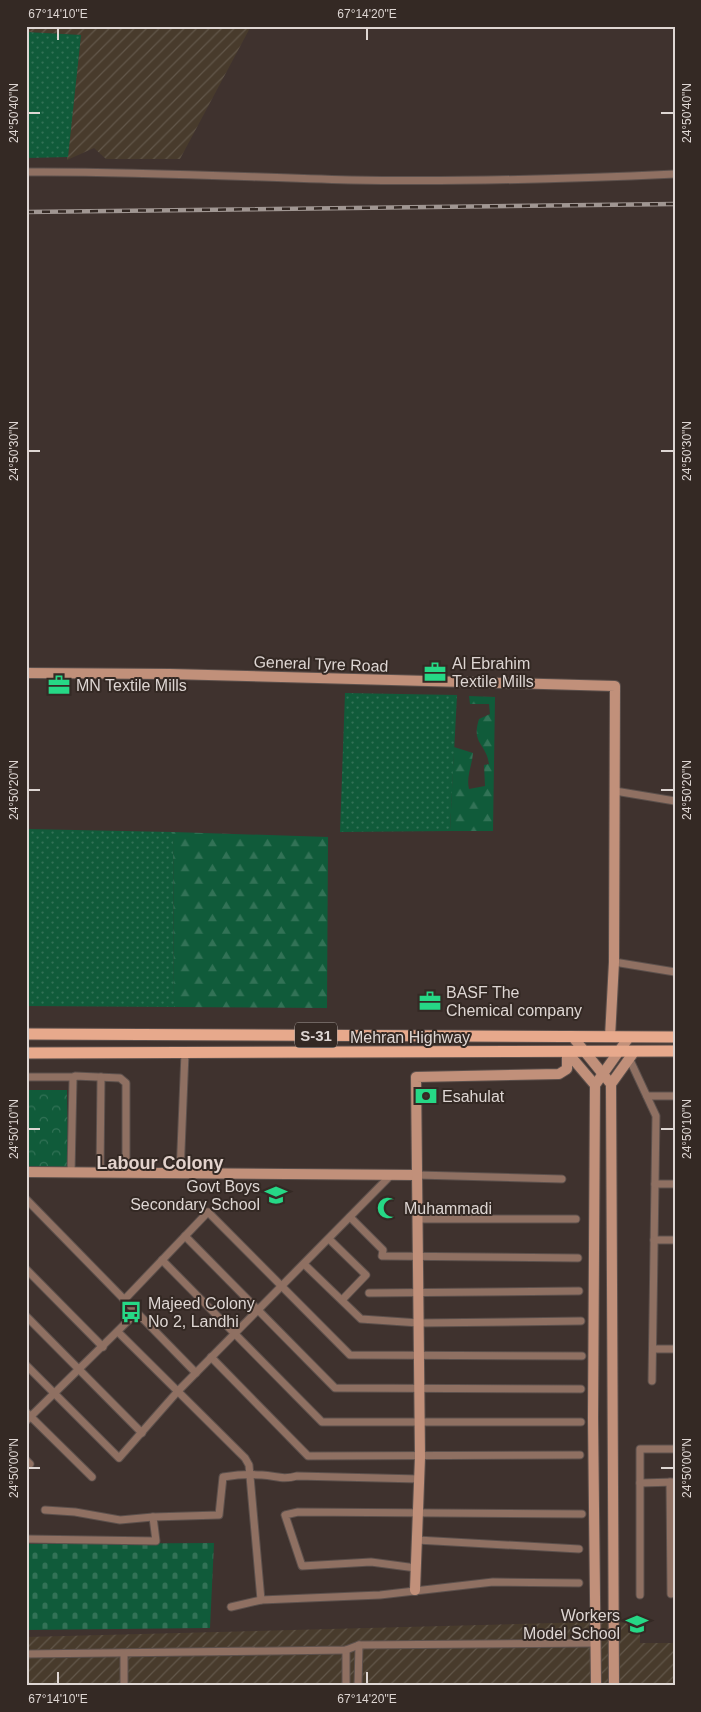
<svg xmlns="http://www.w3.org/2000/svg" width="701" height="1712" font-family="Arial,sans-serif">
<style>
.industrial{fill:url(#industrial-furrows)}
.grass{fill:url(#grass-dots)}
.forest{fill:url(#forest-firs)}
.cemetery{fill:url(#cemetery-stones)}
.park{fill:url(#park-crowns)}
.lines{fill:none;stroke-linecap:round;stroke-linejoin:round}
.street-casing{stroke:#5c504c;stroke-width:9}
.secondary-casing{stroke:#5c504c;stroke-width:12}
.primary-casing{stroke:#5c504c;stroke-width:13}
.street{stroke:#8f7062;stroke-width:7}
.secondary{stroke:#c1907a;stroke-width:10}
.primary{stroke:#e7a98c;stroke-width:11}
.rail-casing{stroke:#a09692;stroke-width:4.5}
.rail{stroke:#342924;stroke-width:2.5;stroke-dasharray:8;stroke-linecap:butt}
.ticks{fill:none;stroke:#ded6d3;stroke-width:2}
.labels{text-anchor:middle;dominant-baseline:central;stroke-width:4;stroke-linejoin:round;paint-order:stroke}
.shield{fill:#342924;stroke:#aba29e;stroke-width:1}
.shield-label{font-size:15px;font-weight:bold;fill:#ded6d3}
.poi-label{font-size:16px;fill:#ded6d3;stroke:#342924;text-anchor:start}
.street-label{font-size:16px;fill:#ded6d3;stroke:#342924}
.neighbourhood-label{font-size:18px;font-weight:bold;fill:#e3d3cd;stroke:#342924}
.neatline{fill:none;stroke:#ded6d3;stroke-width:2}
.ticks-label{font-size:12px;text-anchor:middle;fill:#ded6d3}
</style>
<defs>
<pattern id="industrial-furrows" width="10" height="10" patternUnits="userSpaceOnUse" patternTransform="scale(1.25)"><rect width="10" height="10" fill="#483b2c"/><path d="M-1 1l2-2M0 10L10 0M9 11l2-2" fill="none" stroke="#62574a"/></pattern>
<pattern id="grass-dots" width="8" height="8" patternUnits="userSpaceOnUse" patternTransform="scale(1.25)"><rect width="8" height="8" fill="#105b3a"/><path d="M2 2h.1M6 6h.1" fill="none" stroke="#327256" stroke-width="1.8" stroke-linecap="round"/></pattern>
<pattern id="forest-firs" width="22" height="20" patternUnits="userSpaceOnUse" patternTransform="scale(1.25)"><rect width="22" height="20" fill="#105b3a"/><path d="M5 1l3.5 6h-7zM16 11l3.5 6h-7z" fill="#327256"/></pattern>
<pattern id="cemetery-stones" width="16" height="16" patternUnits="userSpaceOnUse" patternTransform="scale(1.25)"><rect width="16" height="16" fill="#105b3a"/><path d="M2 7V4a2 2 0 0 1 4 0v3zM10 15v-3a2 2 0 0 1 4 0v3z" fill="#327256"/></pattern>
<pattern id="park-crowns" width="20" height="18" patternUnits="userSpaceOnUse" patternTransform="scale(1.25)"><rect width="20" height="18" fill="#105b3a"/><path d="M2 6a3 3 0 1 1 6 0M12 15a3 3 0 1 1 6 0" fill="none" stroke="#327256"/></pattern>
</defs>
<rect width="100%" height="100%" fill="#3f322e"/>
<!-- industrial -->
<g class="industrial">
<polygon points="26,26 251,26 180,159 106,159 94,148 67,160 81,35 26,32"/>
<polygon points="591,1622 640,1623 640,1643 675,1643 675,1686 26,1686 26,1637"/>
</g>
<!-- grass -->
<g class="grass">
<polygon points="26,32 81,35 68,157 26,158"/>
<polygon points="345,693 457,695 450,831 340,832"/>
<polygon points="26,829 173,832 174,1007 26,1006"/>
</g>
<!-- forest -->
<g class="forest">
<path d="M469 696 495 697 493 831H450L454 747 473 753C472 766 466 777 469 789L485 786 484 765 489 764C486 743 471 744 479 719L490 714 489 704H470Z"/>
<polygon points="173,832 328,837 327,1008 174,1007"/>
</g>
<!-- cemetery -->
<polygon class="cemetery" points="214,1543 210,1628 26,1630 26,1544"/>
<!-- park -->
<polygon class="park" points="26,1090 67,1090 68,1167 26,1167"/>
<g class="lines">
<!-- street casing -->
<g class="street-casing">
<g id="street">
<path d="M26 172C134 171 242 177 350 180 459 182 567 179 675 174"/>
<polyline points="615,791 675,801"/>
<polyline points="614,962 675,972"/>
<polyline points="629,1058 656,1116 652,1381"/>
<polyline points="26,1077 74,1077"/>
<polyline points="647,1096 675,1096"/>
<polyline points="71,1173 73,1079 75,1076 120,1078 126,1083 126,1173"/>
<polyline points="100,1173 101,1077"/>
<polyline points="180,1174 185,1053"/>
<polyline points="417,1175 562,1179"/>
<polyline points="655,1184 675,1184"/>
<polyline points="26,1199 196,1373"/>
<polyline points="350,1217 383,1250 382,1256 578,1258"/>
<polyline points="419,1219 576,1219"/>
<polyline points="185,1236 335,1388 581,1389"/>
<polyline points="329,1239 366,1275 343,1299"/>
<polyline points="654,1240 675,1240"/>
<polyline points="162,1260 322,1422 581,1422"/>
<polyline points="304,1264 361,1319 419,1323 581,1321"/>
<polyline points="26,1269 103,1347"/>
<polyline points="369,1293 579,1291"/>
<polyline points="124,1300 208,1212 350,1355 582,1356"/>
<polyline points="26,1316 142,1433"/>
<polyline points="118,1332 245,1458 249,1465 261,1600 380,1595 493,1582 579,1583"/>
<polyline points="653,1349 675,1349"/>
<polyline points="211,1357 308,1456 580,1455"/>
<polyline points="26,1365 119,1458 178,1391 391,1175"/>
<polyline points="26,1412 92,1477"/>
<polyline points="26,1421 136,1313"/>
<polyline points="26,1460 30,1464"/>
<polyline points="670,1482 671,1594"/>
<polyline points="640,1483 675,1482"/>
<polyline points="45,1510 75,1512 120,1520 153,1517"/>
<path d="M26 1539 156 1541 153 1517 219 1515 223 1477C236 1475 249 1474 262 1475 277 1476 282 1480 297 1476L419 1479"/>
<polyline points="417,1540 579,1549"/>
<polyline points="416,1568 371,1562 302,1566 285,1515 298,1512 582,1514"/>
<polyline points="640,1595 640,1449 675,1449"/>
<polyline points="231,1607 261,1600"/>
<polyline points="346,1650 346,1686"/>
<polyline points="26,1654 346,1650 359,1645 596,1643"/>
<polyline points="124,1654 124,1686"/>
<polyline points="358,1686 359,1645"/>
</g>
</g>
<!-- secondary casing -->
<g class="secondary-casing">
<g id="secondary">
<polyline points="26,673 170,674 615,686 614,962 610,1037"/>
<polyline points="572,1036 611,1084 614,1686"/>
<polyline points="567,1052 595,1085"/>
<polyline points="611,1084 634,1052"/>
<polyline points="26,1172 417,1175"/>
<polyline points="415,1590 420,1457 416,1077 559,1074 567,1069 567,1052"/>
<polyline points="596,1686 593,1418 595,1085 629,1037"/>
</g>
</g>
<!-- primary casing -->
<g class="primary-casing">
<g id="primary">
<polyline points="26,1034 675,1037"/>
<polyline points="26,1053 675,1051"/>
</g>
</g>
<!-- street -->
<use href="#street" class="street"/>
<!-- secondary -->
<use href="#secondary" class="secondary"/>
<!-- primary -->
<use href="#primary" class="primary"/>
<!-- rail casing -->
<g class="rail-casing">
<polyline id="rail" points="26,212 675,204"/>
</g>
<!-- rail -->
<use href="#rail" class="rail"/>
</g>
<!-- ticks -->
<path class="ticks" d="M58 28V40M367 28V40M28 113H40M661 113H674M28 451H40M661 451H674M28 790H40M661 790H674M28 1129H40M661 1129H674M28 1468H40M661 1468H674M58 1672V1684M367 1672V1684"/>
<!-- icons -->
<defs>
<g id="office-bare" transform="scale(1.725)"><path d="M-6-3h4V-5.5h4V-3h4V5H-6ZM-1-4.5V-3h2v-1.5ZM-6 0V1H6V0Z" fill="#26d886" stroke="#342924" stroke-width="2.5" paint-order="stroke"/></g>
<g id="bank-bare" transform="scale(1.725)"><path d="M-6-4H6V4H-6ZM0-2.3a2.3 2.3 0 1 0 0 4.6a2.3 2.3 0 1 0 0-4.6Z" fill="#26d886" stroke="#342924" stroke-width="2.5" paint-order="stroke"/></g>
<g id="school-bare" transform="scale(1.725)"><path d="M0-5L7-2L0 1L-7-2ZM-4 1L0 2.5L4 1V4Q0 6-4 4Z" fill="#26d886" stroke="#342924" stroke-width="2.5" paint-order="stroke"/></g>
<g id="mosque-bare" transform="scale(1.725)"><path d="M3.5-4.9A6 6 0 1 0 3.5 4.9A5 5 0 1 1 3.5-4.9Z" fill="#26d886" stroke="#342924" stroke-width="2.5" paint-order="stroke"/></g>
<g id="bus-bare" transform="scale(1.725)"><path d="M-5-6H5V4H4V6H2V4H-2V6H-4V4H-5ZM-3.5-4V0h7V-4ZM-3.5 1.2v1.5H-2V1.2ZM2 1.2v1.5H3.5V1.2Z" fill="#26d886" stroke="#342924" stroke-width="2.5" paint-order="stroke"/></g>
</defs>
<g fill-rule="evenodd">
<use href="#office-bare" x="435" y="672"/>
<use href="#office-bare" x="59" y="685"/>
<use href="#office-bare" x="430" y="1001"/>
<use href="#bank-bare" x="426" y="1096"/>
<use href="#school-bare" x="276" y="1195"/>
<use href="#mosque-bare" x="388" y="1208"/>
<use href="#bus-bare" x="131" y="1312"/>
<use href="#school-bare" x="637" y="1624"/>
</g>
<g class="labels">
<!-- shield labels -->
<rect class="shield" x="295" y="1022.5" width="42" height="25" rx="4"/>
<g class="shield-label">
<text x="316" y="1035">S-31</text>
</g>
<!-- poi labels -->
<g class="poi-label">
<text x="452" y="663">Al Ebrahim<tspan x="452" dy="18">Textile Mills</tspan></text>
<text x="76" y="685">MN Textile Mills</text>
<text x="446" y="992">BASF The<tspan x="446" dy="18">Chemical company</tspan></text>
<text x="442" y="1096">Esahulat</text>
<text x="260" y="1186" text-anchor="end">Govt Boys<tspan x="260" dy="18">Secondary School</tspan></text>
<text x="404" y="1208">Muhammadi</text>
<text x="148" y="1303">Majeed Colony<tspan x="148" dy="18">No 2, Landhi</tspan></text>
<text x="620" y="1615" text-anchor="end">Workers<tspan x="620" dy="18">Model School</tspan></text>
</g>
<!-- street labels -->
<g class="street-label">
<text transform="translate(321 664) rotate(2)">General Tyre Road</text>
<text x="410" y="1037">Mehran Highway</text>
</g>
<!-- neighbourhood labels -->
<g class="neighbourhood-label">
<text x="160" y="1163">Labour Colony</text>
</g>
</g>
<!-- border -->
<rect width="701" height="1712" fill="none" stroke="#342924" stroke-width="55"/>
<rect x="28" y="28" width="646" height="1656" class="neatline"/>
<g class="ticks-label">
<text x="58" y="18">67°14'10"E</text>
<text x="367" y="18">67°14'20"E</text>
<text transform="translate(14 113) rotate(-90)" y="4">24°50'40"N</text>
<text transform="translate(687 113) rotate(-90)" y="4">24°50'40"N</text>
<text transform="translate(14 451) rotate(-90)" y="4">24°50'30"N</text>
<text transform="translate(687 451) rotate(-90)" y="4">24°50'30"N</text>
<text transform="translate(14 790) rotate(-90)" y="4">24°50'20"N</text>
<text transform="translate(687 790) rotate(-90)" y="4">24°50'20"N</text>
<text transform="translate(14 1129) rotate(-90)" y="4">24°50'10"N</text>
<text transform="translate(687 1129) rotate(-90)" y="4">24°50'10"N</text>
<text transform="translate(14 1468) rotate(-90)" y="4">24°50'00"N</text>
<text transform="translate(687 1468) rotate(-90)" y="4">24°50'00"N</text>
<text x="58" y="1703">67°14'10"E</text>
<text x="367" y="1703">67°14'20"E</text>
</g>
</svg>
